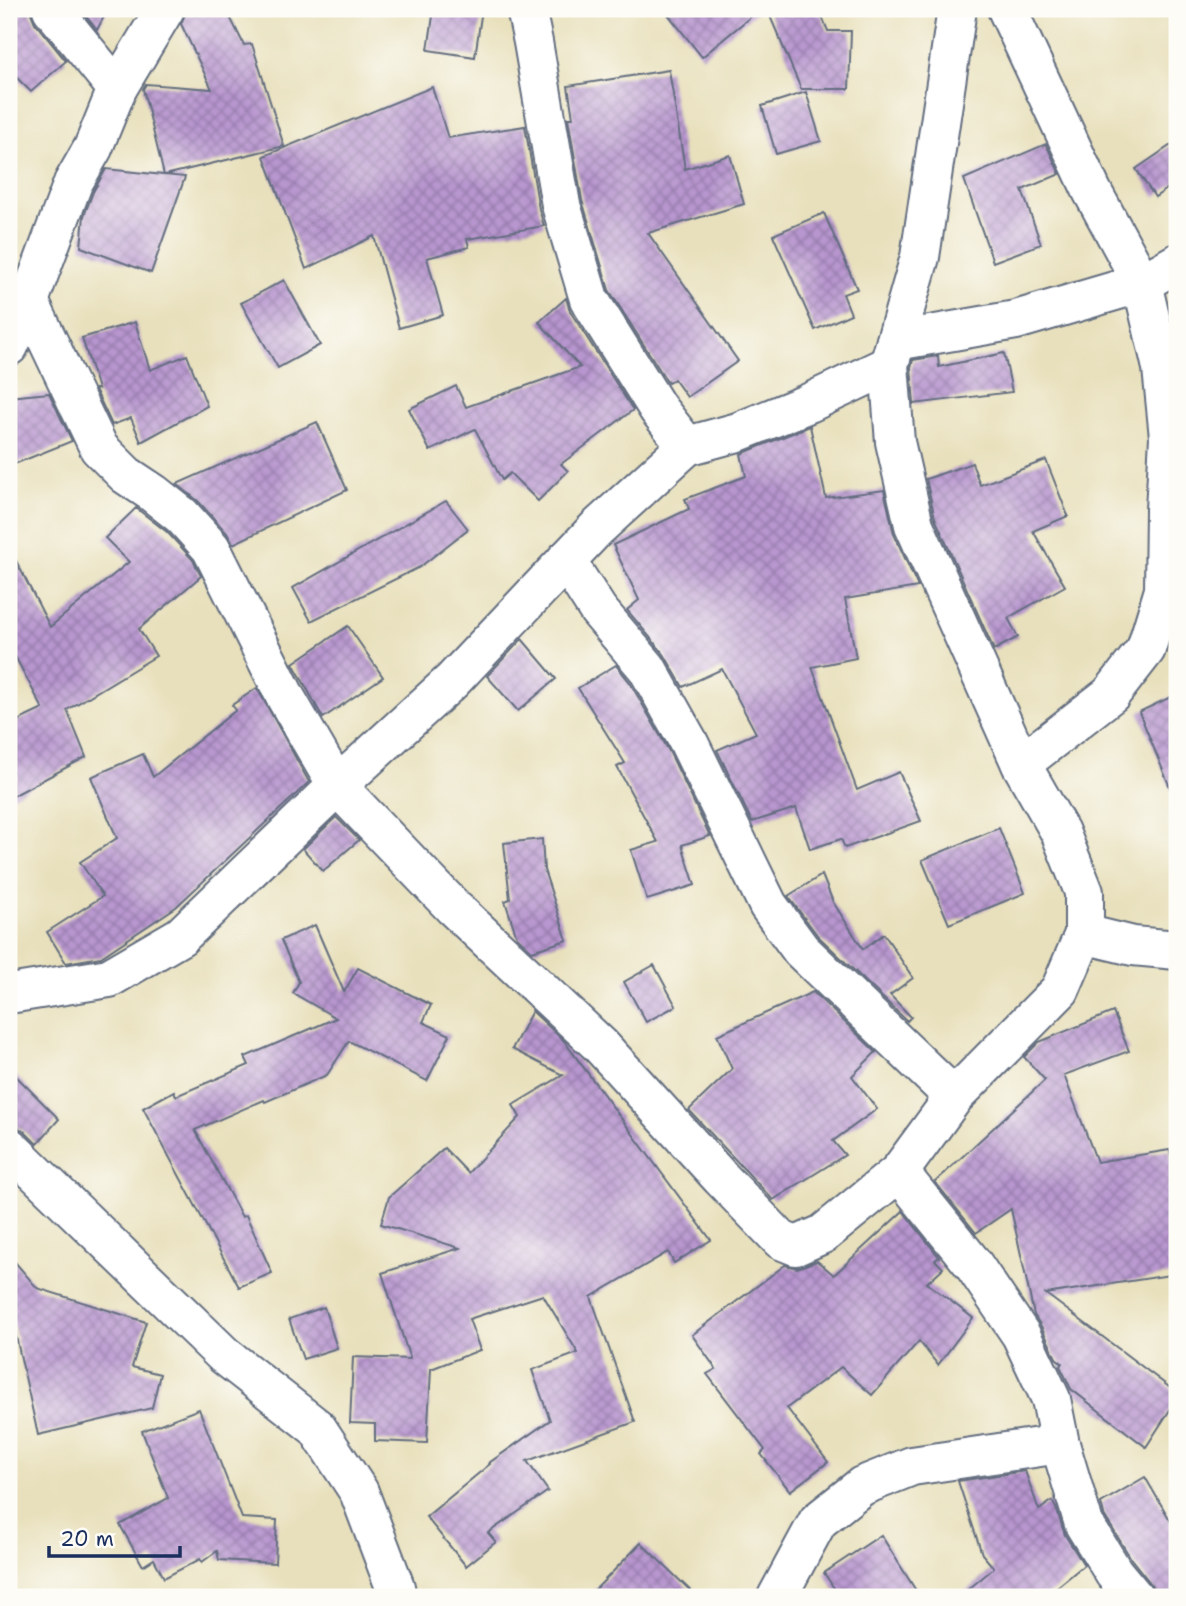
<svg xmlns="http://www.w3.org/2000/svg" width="1186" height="1606" font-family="'Shantell Sans',sans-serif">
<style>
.building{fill:url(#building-cross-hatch)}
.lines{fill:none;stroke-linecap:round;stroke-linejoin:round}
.minor-casing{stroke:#636d7f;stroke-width:42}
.minor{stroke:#fff;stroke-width:38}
</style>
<defs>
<pattern id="building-cross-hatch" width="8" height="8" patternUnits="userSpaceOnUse" patternTransform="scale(1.75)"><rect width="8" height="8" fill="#b896cf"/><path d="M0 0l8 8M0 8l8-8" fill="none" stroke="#957bab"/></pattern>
</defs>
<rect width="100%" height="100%" fill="#fdfcf7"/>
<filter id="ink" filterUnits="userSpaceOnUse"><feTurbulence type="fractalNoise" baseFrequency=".0143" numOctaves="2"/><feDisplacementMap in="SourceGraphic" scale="14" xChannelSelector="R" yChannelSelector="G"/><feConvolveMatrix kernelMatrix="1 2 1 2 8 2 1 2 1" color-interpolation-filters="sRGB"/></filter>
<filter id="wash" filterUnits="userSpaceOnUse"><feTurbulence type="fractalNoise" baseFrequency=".00686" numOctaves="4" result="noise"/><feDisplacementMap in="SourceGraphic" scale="28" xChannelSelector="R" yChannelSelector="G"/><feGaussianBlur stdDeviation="1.57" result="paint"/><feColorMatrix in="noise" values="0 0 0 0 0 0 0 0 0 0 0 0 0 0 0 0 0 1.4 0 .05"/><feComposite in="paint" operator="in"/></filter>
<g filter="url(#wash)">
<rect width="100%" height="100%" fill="#e8e0bc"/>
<g id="blocks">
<!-- building -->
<g class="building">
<polygon points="9,9 31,9 31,13 35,23 66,61 31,92 9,70"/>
<polygon points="80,9 108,9 97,30"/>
<polygon points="187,9 226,9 244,45 252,44 284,146 165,175 185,177 151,273 81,247 84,216 93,192 106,169 164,175 143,89 146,84 212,89 181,24"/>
<polygon points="434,9 482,9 475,57 428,50"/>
<polygon points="664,9 760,9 702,57"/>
<polygon points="767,9 819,9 828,31 851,31 849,89 801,89"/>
<polygon points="669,70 685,169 730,155 744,204 648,233 738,361 687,397 674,379 668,383 609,290 582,200 568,118 573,118 568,86"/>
<polygon points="432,87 448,138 525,126 539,209 544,226 467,239 469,247 427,258 443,315 399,328 374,236 306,269 264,156"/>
<polygon points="806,92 821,141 776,154 762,106"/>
<polygon points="1177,141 1177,182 1155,197 1136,169"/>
<polygon points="1046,144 1060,174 1022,190 1041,244 993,262 964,179"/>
<polygon points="824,213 857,289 843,294 851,314 815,330 773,235"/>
<polygon points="284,280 320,345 278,368 241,303"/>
<polygon points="566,298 570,311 633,410 561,464 568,471 538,501 510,473 502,480 475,429 430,451 409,409 456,386 466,407 580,367 539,322"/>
<polygon points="135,322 150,370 187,355 207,406 141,442 131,418 112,425 95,389 98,389 82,338"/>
<polygon points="1004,353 1012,392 914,404 911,367 913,360 938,356 939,367"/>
<polygon points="49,393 72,441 12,465 9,397"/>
<polygon points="317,422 347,490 233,544 227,533 198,501 177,484"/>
<polygon points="810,426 826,498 884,490 894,534 918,587 845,599 856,658 812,667 857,790 899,772 921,821 845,848 841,839 810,849 796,808 752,822 717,750 756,733 722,669 683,687 664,654 627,610 639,600 613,545 689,509 685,499 746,476 741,454"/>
<polygon points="1046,460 1068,516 1033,531 1065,586 1008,618 1018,637 994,650 935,518 926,479 972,463 980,485"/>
<polygon points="446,501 468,529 420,567 311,621 293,588"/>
<polygon points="136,508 167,532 193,560 201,576 139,629 156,656 67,710 86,757 9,798 9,725 43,709 9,645 9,547 50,627 129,562 105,538"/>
<polygon points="348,626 383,677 323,718 293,663"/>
<polygon points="522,639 556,679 518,711 487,676"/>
<polygon points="616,665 629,681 669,751 710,836 682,845 695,885 647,900 631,850 658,842 617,767 625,763 578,688"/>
<polygon points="257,688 309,782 176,907 101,957 66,963 47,932 103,896 80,862 117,838 91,777 143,754 153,777 236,710 232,705"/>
<polygon points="1177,694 1177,801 1176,802 1139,712"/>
<polygon points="336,817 359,840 323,871 303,849"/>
<polygon points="999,828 1025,893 949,924 922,860"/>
<polygon points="542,839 544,870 567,940 532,951 517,937 505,901 510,899 504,843"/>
<polygon points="822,875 833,902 863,949 884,934 913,978 890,995 911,1017 907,1021 818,936 788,896"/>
<polygon points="315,925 344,992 358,968 431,1005 423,1022 450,1035 427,1081 349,1041 327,1075 265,1102 264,1100 195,1130 242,1217 246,1215 272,1273 239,1287 143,1108 174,1091 176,1096 249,1065 245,1057 336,1018 293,993 299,982 281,940"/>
<polygon points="654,965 676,1006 646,1022 624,982"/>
<polygon points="813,992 876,1052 852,1076 877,1109 833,1141 845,1155 773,1200 689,1110 732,1069 717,1035"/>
<polygon points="532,1011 564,1041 711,1240 674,1263 668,1252 591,1297 635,1422 527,1461 548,1491 488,1533 496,1542 466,1566 426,1517 490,1464 489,1463 550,1420 532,1370 578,1353 543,1295 469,1319 480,1350 431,1369 427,1443 375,1441 375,1424 350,1423 353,1357 410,1359 382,1273 460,1248 381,1224 389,1197 444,1148 468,1173 520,1117 513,1105 563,1075 512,1049"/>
<polygon points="1113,1012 1129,1051 1064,1075 1097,1162 1170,1150 1177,1201 1177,1274 1046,1294 1177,1393 1177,1399 1146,1447 1071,1389 1060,1366 1062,1363 1056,1358 1041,1326 1034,1315 1011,1209 976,1233 935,1182 1045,1080 1024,1057 1039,1042"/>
<polygon points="9,1069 59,1119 37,1144 24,1131 15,1126 9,1126"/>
<polygon points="903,1211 939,1257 935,1260 943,1268 927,1283 973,1318 938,1365 919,1341 872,1395 841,1367 787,1408 828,1462 790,1491 761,1454 765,1450 707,1374 716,1369 692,1335 785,1265 797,1268 817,1261 834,1275"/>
<polygon points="9,1255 37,1288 146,1322 132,1367 160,1374 152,1408 38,1435 9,1305"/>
<polygon points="324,1307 337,1348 303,1359 289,1319"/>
<polygon points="199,1409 242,1518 277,1520 275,1563 219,1560 217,1551 202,1562 200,1559 164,1578 154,1559 143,1566 120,1525 168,1498 142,1431"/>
<polygon points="1025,1471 1039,1510 1052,1501 1056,1508 1065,1535 1084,1565 1045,1597 959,1597 994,1568 982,1554 958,1481"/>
<polygon points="1145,1477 1177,1532 1177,1597 1155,1597 1155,1593 1151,1584 1132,1560 1104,1515 1101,1503"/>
<polygon points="881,1535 920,1597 840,1597 824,1573"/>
<polygon points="641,1543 697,1597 588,1597"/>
</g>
</g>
</g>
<g filter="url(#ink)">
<use href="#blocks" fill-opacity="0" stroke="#636d7f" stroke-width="2"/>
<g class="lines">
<!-- minor casing -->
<g class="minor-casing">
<g id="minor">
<polyline points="52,9 117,89"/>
<polyline points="526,9 533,42 561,205 589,299 658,409 687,446 738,432 809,403 889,365"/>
<polyline points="1007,9 1092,191 1142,283 1162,368 1169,437 1165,510 1164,590 1146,649 1111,694 1021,764"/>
<polyline points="29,301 99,448 126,475 153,493 182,516 211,548 286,698 337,786 454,908 600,1045 721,1178 781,1240 796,1246 823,1234 899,1172 954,1097 1060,990 1084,934 1084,892 1060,832 1021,764 914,525 895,442 889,365 920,257 957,9"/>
<polyline points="896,341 1016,320 1142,283 1177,263"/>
<polyline points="9,346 29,301 73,183 93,148 117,89 165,9"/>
<polyline points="566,560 598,610 647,668 688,741 768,905 801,950 954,1097"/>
<polyline points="1084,934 1133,946 1177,950"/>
<polyline points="9,994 109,978 181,936 337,786 452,681 596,529 687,446"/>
<polyline points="9,1147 224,1355 317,1428 359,1492 395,1587 397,1597"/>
<polyline points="899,1172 973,1264 1021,1335 1051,1399 1060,1444 1084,1524 1114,1573 1134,1597"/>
<polyline points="777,1597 818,1521 862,1486 912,1466 1060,1444"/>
</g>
</g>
<!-- minor -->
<use href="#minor" class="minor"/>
</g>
</g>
<!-- margin -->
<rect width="1186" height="1606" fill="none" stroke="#fdfcf7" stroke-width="35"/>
<!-- scale -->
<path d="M49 1546v10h131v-10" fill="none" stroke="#1b2f5e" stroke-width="3.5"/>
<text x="60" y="1546" font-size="21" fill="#1b2f5e" stroke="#fdfcf7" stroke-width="5" paint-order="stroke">20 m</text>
</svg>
